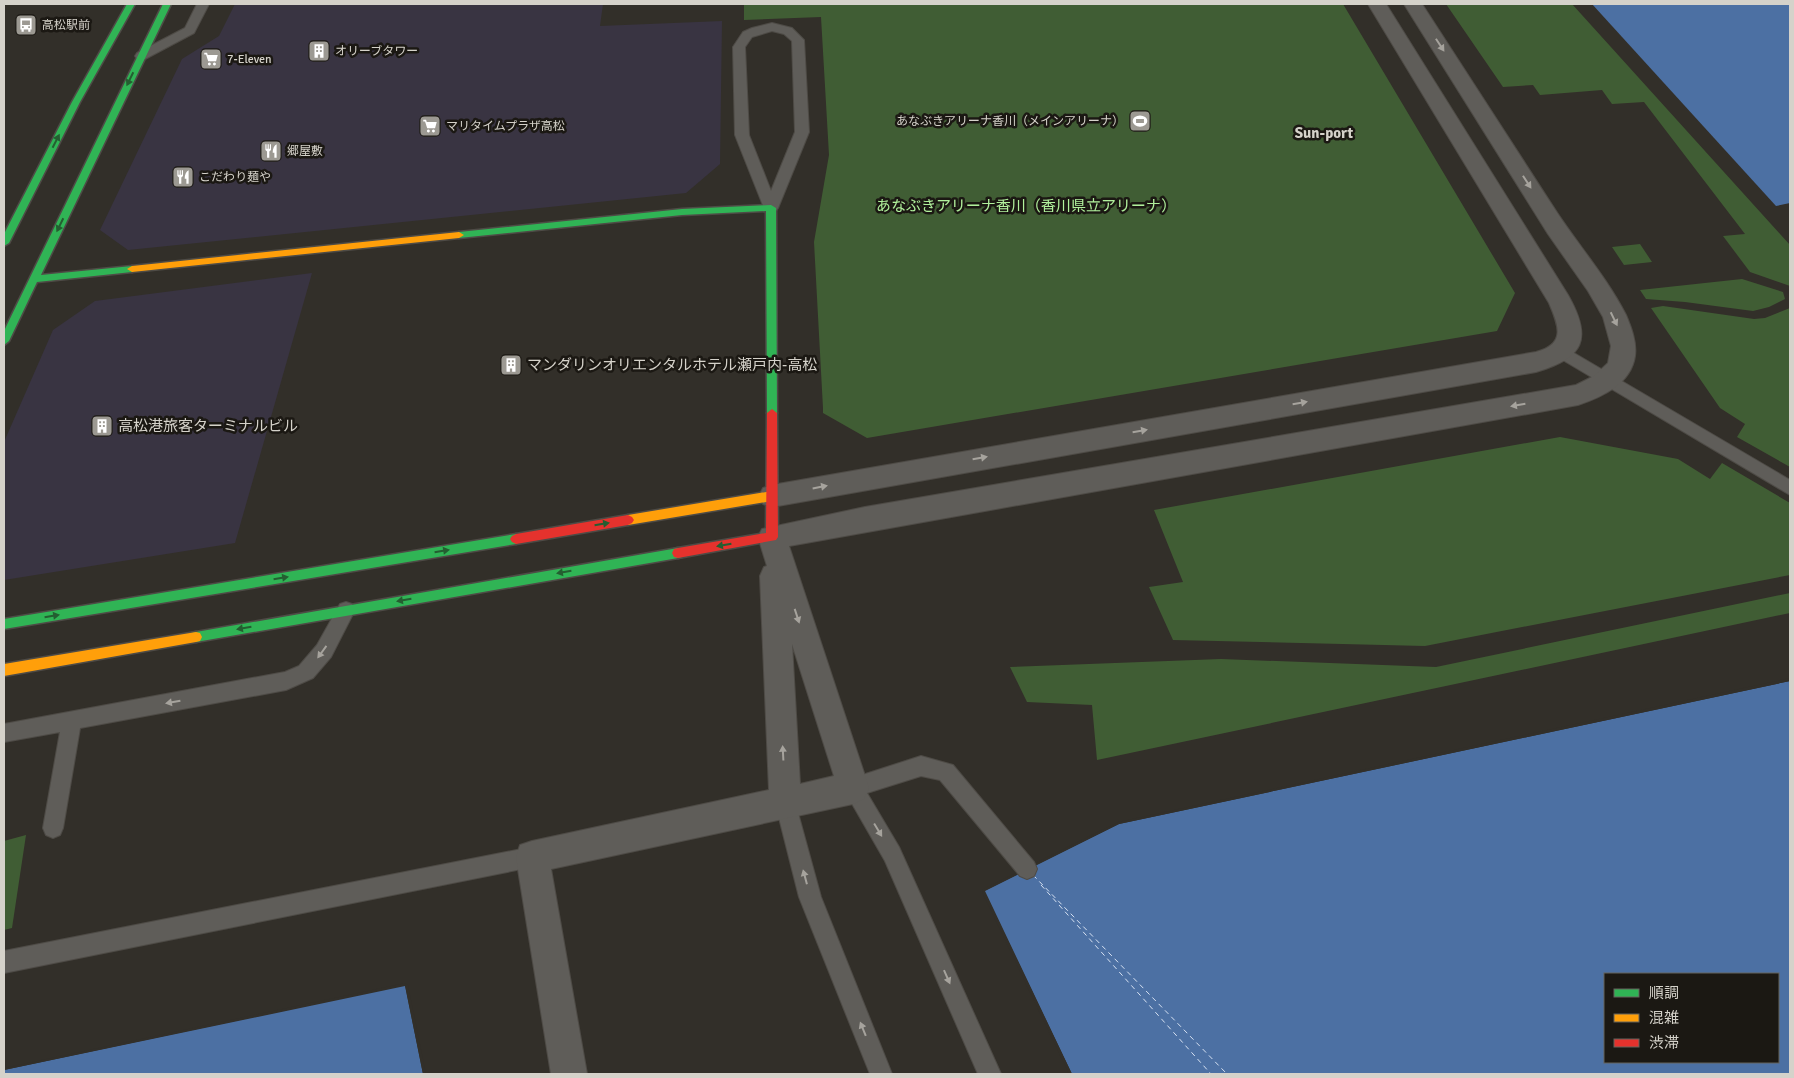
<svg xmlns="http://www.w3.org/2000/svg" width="1794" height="1078" font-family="Signika,'Noto Sans JP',sans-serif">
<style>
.commercial{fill:#393442}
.green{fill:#405d34}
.water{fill:#4c70a3;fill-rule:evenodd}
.pier{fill:#322f29}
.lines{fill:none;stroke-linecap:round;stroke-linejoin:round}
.ferry{stroke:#d6e1f2;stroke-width:1;stroke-dasharray:5 4;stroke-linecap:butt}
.lane-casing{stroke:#4e4b46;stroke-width:2}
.street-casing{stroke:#4e4b46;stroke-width:2}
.fast-casing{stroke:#4e4b46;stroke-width:3}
.slow-casing{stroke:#4e4b46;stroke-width:3}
.jam-casing{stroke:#4e4b46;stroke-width:3}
.lane{fill:#5f5d59;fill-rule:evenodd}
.street{fill:#5f5d59;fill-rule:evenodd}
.fast{fill:#30b455;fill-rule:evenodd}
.slow{fill:#ff9f0a;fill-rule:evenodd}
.jam{fill:#e5322d;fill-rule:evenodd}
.oneway{fill:#a6a39d}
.oneway2{fill:#245e31}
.labels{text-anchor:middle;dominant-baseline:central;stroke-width:5;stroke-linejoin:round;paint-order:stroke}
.far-poi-label{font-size:12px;fill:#d5d2ca;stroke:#1b1813;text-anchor:start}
.far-quarter-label{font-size:15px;font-weight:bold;fill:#d5d2ca;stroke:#1b1813}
.park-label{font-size:15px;fill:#b1f19c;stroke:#1b1813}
.poi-label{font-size:15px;fill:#d5d2ca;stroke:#1b1813;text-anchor:start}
</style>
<rect width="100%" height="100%" fill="#322f29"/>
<!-- commercial -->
<g class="commercial">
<polygon points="235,4 603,4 600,26 722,21 720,164 686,193 128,250 100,230 182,59 219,36"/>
<polygon points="312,273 235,543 4,580 4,442 53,330 95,301"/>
</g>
<!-- green -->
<g class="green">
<polygon points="744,4 1343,4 1515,293 1497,331 867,438 823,413 823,408 814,242 829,155 821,17 744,20"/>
<polygon points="1446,4 1572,4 1790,245 1790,286 1750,272 1723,236 1745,234 1644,102 1612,104 1602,90 1540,95 1533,85 1503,87"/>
<polygon points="1640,244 1652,262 1624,265 1612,247"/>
<polygon points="1742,279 1783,292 1785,299 1769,307 1753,311 1685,302 1646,299 1640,290"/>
<polygon points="1663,306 1754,319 1765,318 1790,308 1790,467 1737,437 1745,424 1720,408 1651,308"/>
<polygon points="1560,437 1678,459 1710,479 1722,463 1790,503 1790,575 1425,646 1173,640 1149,587 1183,582 1154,510"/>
<polygon points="1790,593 1790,613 1097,760 1092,705 1027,702 1010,667 1221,659 1436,667"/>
<polygon points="26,835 12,928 4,930 4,841"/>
</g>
<!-- water -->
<g class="water">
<polygon points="1592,4 1790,4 1790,203 1776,206"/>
<path d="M1790 681V1074H1072L984 891 1119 824ZM1605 974H1778V1062H1605Z"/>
<polygon points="405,985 423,1074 4,1074 4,1070"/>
</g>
<!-- pier -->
<g class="pier">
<polygon points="1790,678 1790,681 1119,824 985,891 1072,1074 1069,1074 982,892 983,889 1118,822"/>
<polygon points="405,983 408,985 426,1074 423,1074 405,986 4,1070 4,1068"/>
</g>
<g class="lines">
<!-- ferry -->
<g class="ferry">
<polyline points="1033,875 1227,1074"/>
<polyline points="1041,885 1211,1074"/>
</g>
<!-- lane casing -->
<g class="lane-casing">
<g id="lane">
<polygon points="197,4 209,4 194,33 145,59 137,59 135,56 137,53 185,28"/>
<path d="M772 23 792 28 804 40 809 132 778 208 776 211H766L764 208 735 135 733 47 743 32 752 28ZM772 31 784 34 792 41 795 132 771 191 749 135 745 47 752 37Z"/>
<polygon points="1562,346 1790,480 1790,495 1556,356 1554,352 1556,348"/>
<polygon points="346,602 352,604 355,610 331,657 313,678 286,690 80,728 63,828 60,835 53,838 46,835 43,828 60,732 4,742 4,724 285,672 299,666 317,645 340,604"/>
<polygon points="921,756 953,765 1034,862 1037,869 1034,876 1027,879 1020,876 940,780 921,776 867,793 899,847 1001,1074 978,1074 885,861 843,788 846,781 853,778"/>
<polygon points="785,792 792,795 795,802 821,897 892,1074 870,1074 799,897 775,802 778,795"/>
<polygon points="532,847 539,850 542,857 539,864 532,867 4,973 4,951"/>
</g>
</g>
<!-- street casing -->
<g class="street-casing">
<g id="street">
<path d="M1368 4H1386L1568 295C1593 339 1584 358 1536 372L772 507 763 504 759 496 763 488 772 485 1536 352C1566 344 1559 326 1549 303Z"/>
<path d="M1404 4H1422C1467 73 1511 142 1556 211 1579 246 1607 278 1626 315 1631 327 1637 342 1635 356 1631 384 1602 397 1578 405L789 546 869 788 864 799 853 804 551 869 587 1074H551L516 857 520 845 532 841 769 790 760 576 764 567 767 566 758 537 762 529 865 507 1576 385 1594 376 1608 363 1611 346 1603 317 1588 291 1548 234ZM792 644 834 776 800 784Z"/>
</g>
</g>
<!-- fast casing -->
<g class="fast-casing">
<g id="fast">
<polygon points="127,4 135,4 80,102 9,243 4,246 4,234 72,102"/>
<polygon points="163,4 171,4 41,275 132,266 137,269 132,272 37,282 9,341 4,345 4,331"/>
<polygon points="771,205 776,208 777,413 772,417 767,413 766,211 682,215 459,238 454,235 459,232 682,209"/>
<polygon points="516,534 520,536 522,539 520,542 516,544 4,629 4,619"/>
<polygon points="678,548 682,549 684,553 682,557 678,558 196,642 192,641 190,637 192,633 196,632"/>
</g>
</g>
<!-- slow casing -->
<g class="slow-casing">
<g id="slow">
<polygon points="459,232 464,235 459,238 132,272 127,269 132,266"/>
<polygon points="772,491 776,493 777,496 776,499 772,501 628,525 624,523 622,520 624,517 628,515"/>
<polygon points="196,632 200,633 202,637 200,641 196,642 4,676 4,664"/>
</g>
</g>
<!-- jam casing -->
<g class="jam-casing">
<g id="jam">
<polygon points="772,409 777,413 778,537 776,540 678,558 674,557 672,553 674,549 678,548 766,533 767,413"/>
<polygon points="628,515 632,517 634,520 632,523 628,525 516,544 512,542 510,539 512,536 516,534"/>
</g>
</g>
<!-- lane -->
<use href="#lane" class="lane"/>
<!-- street -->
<use href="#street" class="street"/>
<!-- fast -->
<use href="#fast" class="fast"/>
<!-- slow -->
<use href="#slow" class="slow"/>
<!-- jam -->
<use href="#jam" class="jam"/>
</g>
<!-- one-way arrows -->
<defs><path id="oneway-solid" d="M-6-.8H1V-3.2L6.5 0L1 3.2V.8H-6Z" transform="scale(1.25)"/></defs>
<g class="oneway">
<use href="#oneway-solid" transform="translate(1440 45) rotate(57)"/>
<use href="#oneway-solid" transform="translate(1527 182) rotate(57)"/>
<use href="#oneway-solid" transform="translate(1614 319) rotate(64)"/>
<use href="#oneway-solid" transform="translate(1300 403) rotate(-10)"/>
<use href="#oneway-solid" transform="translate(1518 405) rotate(170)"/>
<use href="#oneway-solid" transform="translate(1140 431) rotate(-10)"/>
<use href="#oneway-solid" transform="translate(980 458) rotate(-10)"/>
<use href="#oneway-solid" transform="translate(820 487) rotate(-11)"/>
<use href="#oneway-solid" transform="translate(797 616) rotate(72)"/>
<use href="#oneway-solid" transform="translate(322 652) rotate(126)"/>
<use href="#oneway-solid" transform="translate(173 702) rotate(170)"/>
<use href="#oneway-solid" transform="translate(783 753) rotate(-93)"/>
<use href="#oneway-solid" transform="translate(878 830) rotate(59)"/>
<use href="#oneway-solid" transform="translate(805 877) rotate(-105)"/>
<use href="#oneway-solid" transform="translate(947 977) rotate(66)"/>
<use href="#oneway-solid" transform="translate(863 1029) rotate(-112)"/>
</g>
<g class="oneway2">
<use href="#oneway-solid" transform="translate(130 79) rotate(116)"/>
<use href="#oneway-solid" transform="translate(56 141) rotate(-63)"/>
<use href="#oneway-solid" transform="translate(60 225) rotate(116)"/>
<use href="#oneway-solid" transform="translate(602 524) rotate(-9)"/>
<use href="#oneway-solid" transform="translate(724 545) rotate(170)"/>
<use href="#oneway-solid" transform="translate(442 551) rotate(-9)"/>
<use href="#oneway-solid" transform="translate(564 572) rotate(170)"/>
<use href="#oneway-solid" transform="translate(281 578) rotate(-9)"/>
<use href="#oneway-solid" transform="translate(404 600) rotate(170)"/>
<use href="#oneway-solid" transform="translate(52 616) rotate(-9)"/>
<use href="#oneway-solid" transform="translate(244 628) rotate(170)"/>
</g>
<!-- icons -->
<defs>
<g id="bus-square" transform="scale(1.125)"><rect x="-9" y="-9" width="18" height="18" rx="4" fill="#9c9992" stroke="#1b1813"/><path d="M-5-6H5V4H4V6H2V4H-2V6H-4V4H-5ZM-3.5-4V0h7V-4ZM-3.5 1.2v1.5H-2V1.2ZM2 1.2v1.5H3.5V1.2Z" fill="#fff"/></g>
<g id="building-square" transform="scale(1.125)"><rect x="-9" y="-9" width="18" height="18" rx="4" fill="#9c9992" stroke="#1b1813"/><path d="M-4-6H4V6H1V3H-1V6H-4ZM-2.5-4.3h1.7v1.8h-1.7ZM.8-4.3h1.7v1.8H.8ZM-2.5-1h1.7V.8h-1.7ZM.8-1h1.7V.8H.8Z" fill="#fff"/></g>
<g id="supermarket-square" transform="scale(1.125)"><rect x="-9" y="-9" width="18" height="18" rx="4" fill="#9c9992" stroke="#1b1813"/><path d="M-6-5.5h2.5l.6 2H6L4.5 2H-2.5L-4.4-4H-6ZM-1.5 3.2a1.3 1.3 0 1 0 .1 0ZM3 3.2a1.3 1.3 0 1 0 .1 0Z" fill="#fff"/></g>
<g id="stadium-square" transform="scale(1.125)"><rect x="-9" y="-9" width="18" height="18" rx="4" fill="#9c9992" stroke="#1b1813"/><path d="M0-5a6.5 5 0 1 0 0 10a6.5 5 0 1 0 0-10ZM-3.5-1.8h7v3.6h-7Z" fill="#fff"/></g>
<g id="restaurant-square" transform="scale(1.125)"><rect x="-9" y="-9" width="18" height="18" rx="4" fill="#9c9992" stroke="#1b1813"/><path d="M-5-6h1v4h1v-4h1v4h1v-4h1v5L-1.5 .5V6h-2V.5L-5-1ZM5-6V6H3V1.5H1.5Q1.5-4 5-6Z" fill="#fff"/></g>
</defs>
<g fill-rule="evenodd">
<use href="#bus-square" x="26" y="25"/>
<use href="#building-square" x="319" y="51"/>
<use href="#supermarket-square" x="211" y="59"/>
<use href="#stadium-square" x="1140" y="121"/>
<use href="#supermarket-square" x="430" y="126"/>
<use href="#restaurant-square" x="271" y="151"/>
<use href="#restaurant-square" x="183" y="177"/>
<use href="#building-square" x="511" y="365"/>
<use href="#building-square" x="102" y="426"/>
</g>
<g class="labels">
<!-- far-poi labels -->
<g class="far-poi-label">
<text x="42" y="25">高松駅前</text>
<text x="335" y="51">オリーブタワー</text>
<text x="227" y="59">7-Eleven</text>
<text x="1124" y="121" text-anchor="end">あなぶきアリーナ香川（メインアリーナ）</text>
<text x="446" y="126">マリタイムプラザ高松</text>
<text x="287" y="151">郷屋敷</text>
<text x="199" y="177">こだわり麺や</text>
</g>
<!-- far-quarter labels -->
<g class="far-quarter-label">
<text x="1324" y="133">Sun-port</text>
</g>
<!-- park labels -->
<g class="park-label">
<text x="1026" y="206">あなぶきアリーナ香川（香川県立アリーナ）</text>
</g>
<!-- poi labels -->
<g class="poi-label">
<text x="527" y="365">マンダリンオリエンタルホテル瀬戸内-高松</text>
<text x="118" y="426">高松港旅客ターミナルビル</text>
</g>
</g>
<!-- border -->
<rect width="1794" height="1078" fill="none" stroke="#d5d2ca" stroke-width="10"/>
<!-- legend -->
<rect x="1604" y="973" width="175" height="90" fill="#1b1813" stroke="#65625c"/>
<rect x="1614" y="989" width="25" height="8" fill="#30b455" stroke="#65625c"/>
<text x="1649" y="998" font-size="15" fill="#d5d2ca">順調</text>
<rect x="1614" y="1014" width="25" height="8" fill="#ff9f0a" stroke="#65625c"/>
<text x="1649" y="1023" font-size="15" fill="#d5d2ca">混雑</text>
<rect x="1614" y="1039" width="25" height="8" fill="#e5322d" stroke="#65625c"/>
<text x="1649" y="1048" font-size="15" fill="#d5d2ca">渋滞</text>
</svg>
